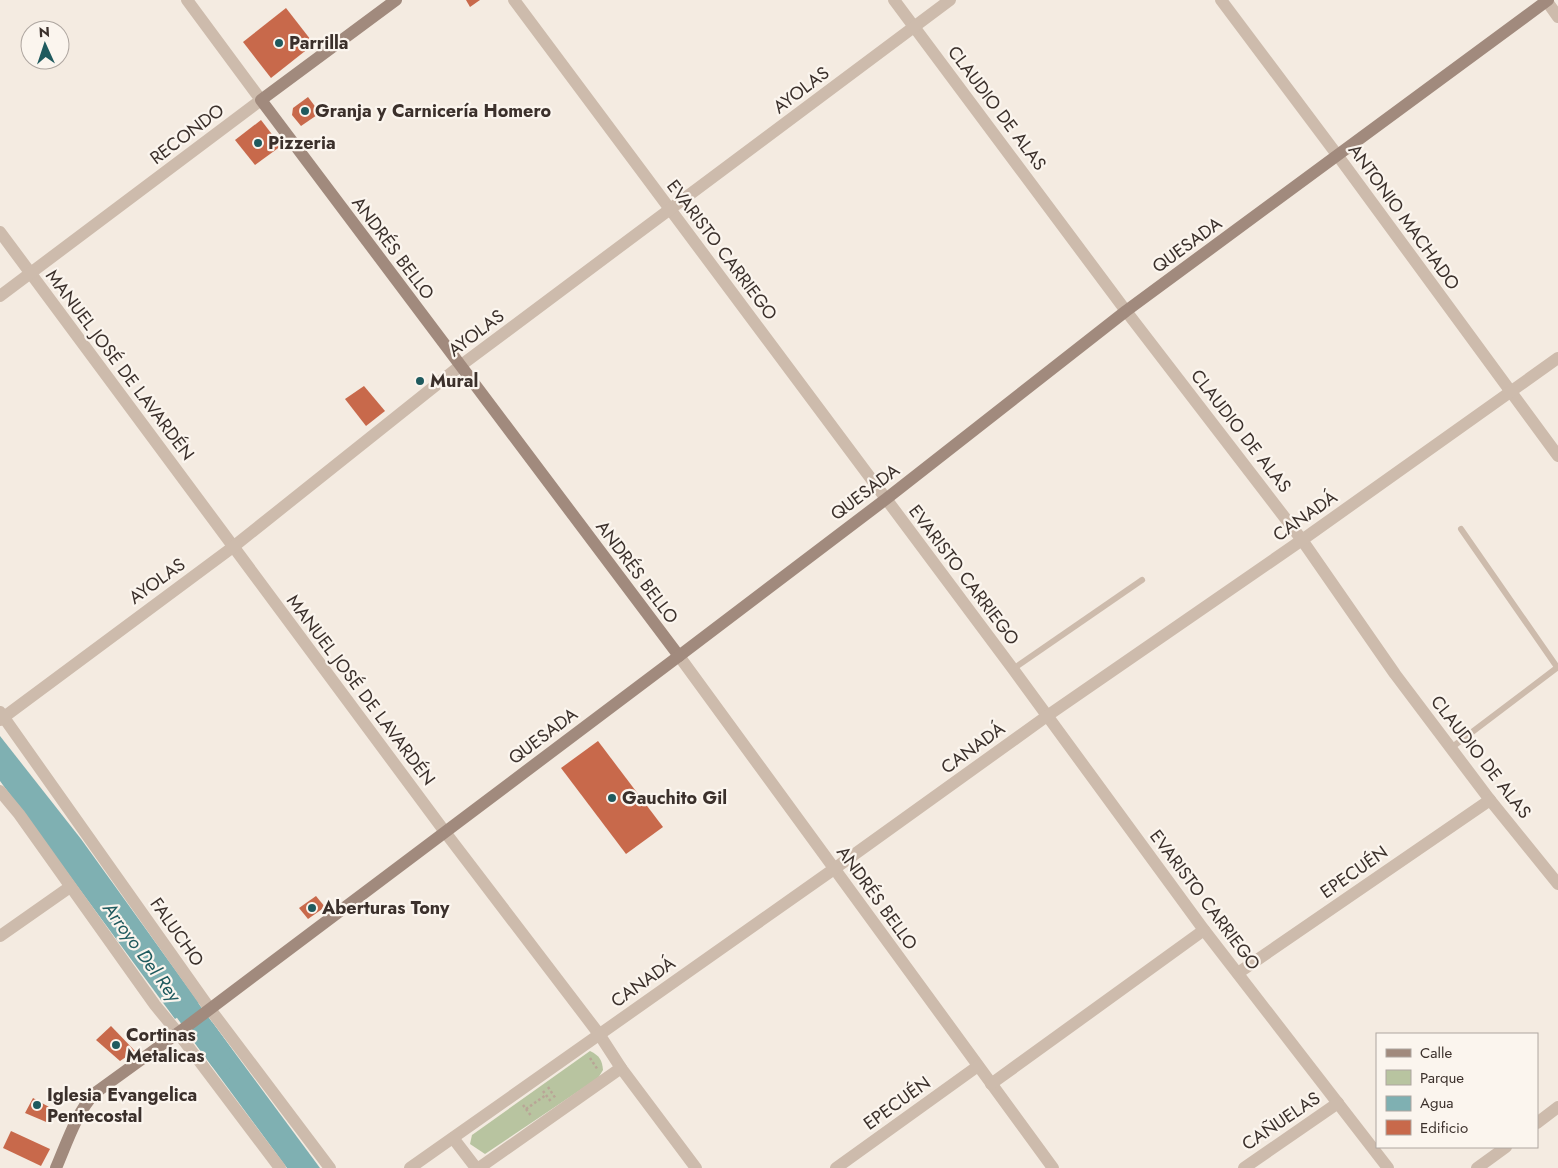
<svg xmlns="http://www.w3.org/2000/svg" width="1558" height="1168" font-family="Jost,sans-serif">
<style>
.green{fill:#b8c4a0}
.water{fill:#7fb0b2}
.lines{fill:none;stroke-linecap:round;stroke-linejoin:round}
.river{stroke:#7fb0b2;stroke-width:26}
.building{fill:#c8694b}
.path{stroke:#b9a596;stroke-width:2.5;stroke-dasharray:2.5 2.5;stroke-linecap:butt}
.lane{stroke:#cdbbac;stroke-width:6}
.street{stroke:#cdbbac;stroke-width:12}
.secondary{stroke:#a18a7d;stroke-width:12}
.poi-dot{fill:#1f5a5e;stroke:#fbf5ee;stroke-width:2}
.labels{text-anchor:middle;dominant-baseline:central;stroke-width:4.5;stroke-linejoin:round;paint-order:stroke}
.poi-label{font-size:18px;font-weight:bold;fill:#3b302b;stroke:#fbf5ee;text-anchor:start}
.street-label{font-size:18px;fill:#3b302b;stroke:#fbf5ee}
.water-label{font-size:19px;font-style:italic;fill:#1f5a5e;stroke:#fbf5ee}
</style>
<rect width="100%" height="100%" fill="#f4ebe1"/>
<!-- green -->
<path class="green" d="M590 1051C600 1056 602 1060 603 1070L598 1078 485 1154 470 1144 472 1135Z"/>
<!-- water -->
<g class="water">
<polygon points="0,736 81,839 199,1003 175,1019 0,781"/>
<polygon points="212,1022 320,1168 287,1168 191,1038"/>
</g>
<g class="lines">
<!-- river -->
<polyline class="river" points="188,1011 222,1058"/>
</g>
<!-- building -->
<g class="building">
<polygon points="466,0 480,0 470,7"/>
<polygon points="286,8 314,44 271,78 243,42"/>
<polygon points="308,97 320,113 301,126 292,115 293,108"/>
<polygon points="261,120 281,146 255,165 235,140"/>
<polygon points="364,386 385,411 366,426 345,399"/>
<polygon points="598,741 663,827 626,854 561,768"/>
<polygon points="316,896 325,907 308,919 299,908"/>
<polygon points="111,1026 135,1051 120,1061 96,1040"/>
<polygon points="33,1098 58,1112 51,1124 25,1113"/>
<polygon points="11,1131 50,1149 41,1166 3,1148"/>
</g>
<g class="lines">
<!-- path -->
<g class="path">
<polyline points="590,1058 598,1070"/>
<polyline points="548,1087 556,1099"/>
<polyline points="543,1091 552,1103"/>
<polyline points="523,1105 532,1117"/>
<polyline points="526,1109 546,1095"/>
</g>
<!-- lane -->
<g class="lane">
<polyline points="1461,529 1557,667"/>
<polyline points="1013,669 1142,580"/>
<polyline points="1451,748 1558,667"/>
</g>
<!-- street -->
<g class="street">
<polyline points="514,0 1013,669 1204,930 1388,1168"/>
<polyline points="894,0 1126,311 1302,540 1395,674 1490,800 1558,884"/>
<polyline points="1221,0 1338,156 1558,456"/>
<polyline points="1546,0 1558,17"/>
<polyline points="0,232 445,832 599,1034 621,1068 696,1168"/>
<polyline points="0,296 261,100 187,0"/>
<polyline points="679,656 1053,1168"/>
<polyline points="0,712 210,1009 330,1168"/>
<polyline points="0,720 233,547 460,366 950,0"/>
<polyline points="0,791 19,814 155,1005 178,1033 280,1168"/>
<polyline points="0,936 70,887"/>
<polyline points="1238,973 1490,800"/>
<polyline points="991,1084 1204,930"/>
<polyline points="1537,1123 1558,1107"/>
<polyline points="453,1138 476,1168"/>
<polyline points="410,1168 834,869 1047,716 1302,540 1558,358"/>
<polyline points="479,1168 621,1068"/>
<polyline points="836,1168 978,1066"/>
<polyline points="1244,1168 1338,1103"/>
<polyline points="1477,1168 1506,1147"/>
</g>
<!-- secondary -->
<g class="secondary">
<polyline points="396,0 261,100 679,656"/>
<path d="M56 1168C66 1145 77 1111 95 1093L182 1030 679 656 886 499 1126 311 1548 0"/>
</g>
</g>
<!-- markers -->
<g class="poi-dot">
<circle cx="279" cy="43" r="5"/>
<circle cx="305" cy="111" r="5"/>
<circle cx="258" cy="143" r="5"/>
<circle cx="420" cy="381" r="5"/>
<circle cx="612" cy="798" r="5"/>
<circle cx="312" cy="908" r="5"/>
<circle cx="116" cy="1045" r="5"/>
<circle cx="37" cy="1105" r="5"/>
</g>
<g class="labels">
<!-- poi labels -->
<g class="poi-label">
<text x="289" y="43">Parrilla</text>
<text x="315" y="111">Granja y Carnicería Homero</text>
<text x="268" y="143">Pizzeria</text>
<text x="430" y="381">Mural</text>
<text x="622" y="798">Gauchito Gil</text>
<text x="322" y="908">Aberturas Tony</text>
<text x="126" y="1035">Cortinas<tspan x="126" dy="21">Metalicas</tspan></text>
<text x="47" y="1095">Iglesia Evangelica<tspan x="47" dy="21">Pentecostal</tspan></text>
</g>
<!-- street labels -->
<g class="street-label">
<text transform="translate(801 90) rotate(-37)">AYOLAS</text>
<text transform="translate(997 108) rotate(53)">CLAUDIO DE ALAS</text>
<text transform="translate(187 134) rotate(-37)">RECONDO</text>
<text transform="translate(1404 217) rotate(54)">ANTONIO MACHADO</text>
<text transform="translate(1187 245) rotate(-36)">QUESADA</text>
<text transform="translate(393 248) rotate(53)">ANDRÉS BELLO</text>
<text transform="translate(722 250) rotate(53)">EVARISTO CARRIEGO</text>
<text transform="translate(476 333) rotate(-37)">AYOLAS</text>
<text transform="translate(120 365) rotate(53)">MANUEL JOSÉ DE LAVARDÉN</text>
<text transform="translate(1241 431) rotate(52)">CLAUDIO DE ALAS</text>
<text transform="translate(865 492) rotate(-37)">QUESADA</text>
<text transform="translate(1305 516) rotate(-35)">CANADÁ</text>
<text transform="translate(637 572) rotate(53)">ANDRÉS BELLO</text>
<text transform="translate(964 575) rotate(53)">EVARISTO CARRIEGO</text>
<text transform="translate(157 581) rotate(-36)">AYOLAS</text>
<text transform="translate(361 690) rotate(53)">MANUEL JOSÉ DE LAVARDÉN</text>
<text transform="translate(543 736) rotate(-37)">QUESADA</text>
<text transform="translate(973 748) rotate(-36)">CANADÁ</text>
<text transform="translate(1481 757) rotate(52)">CLAUDIO DE ALAS</text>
<text transform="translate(1354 872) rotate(-35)">EPECUÉN</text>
<text transform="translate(877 898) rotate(54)">ANDRÉS BELLO</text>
<text transform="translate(1205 900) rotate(53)">EVARISTO CARRIEGO</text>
<text transform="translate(177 932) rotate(55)">FALUCHO</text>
<text transform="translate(643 982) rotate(-35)">CANADÁ</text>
<text transform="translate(897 1103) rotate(-36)">EPECUÉN</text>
<text transform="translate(1281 1121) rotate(-34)">CAÑUELAS</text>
</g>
<!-- water labels -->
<g class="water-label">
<text transform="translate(142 952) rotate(54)">Arroyo Del Rey</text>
</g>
</g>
<!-- legend -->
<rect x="1376" y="1033" width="162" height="115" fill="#fbf5ee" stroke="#aea6a0"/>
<rect x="1386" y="1049" width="25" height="8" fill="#a18a7d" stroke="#aea6a0"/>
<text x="1420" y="1058" font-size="15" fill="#3b302b">Calle</text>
<rect x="1386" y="1070" width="25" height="15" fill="#b8c4a0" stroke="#aea6a0"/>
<text x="1420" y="1083" font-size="15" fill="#3b302b">Parque</text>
<rect x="1386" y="1096" width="25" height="15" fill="#7fb0b2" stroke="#aea6a0"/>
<text x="1420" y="1108" font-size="15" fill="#3b302b">Agua</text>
<rect x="1386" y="1120" width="25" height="15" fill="#c8694b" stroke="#aea6a0"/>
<text x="1420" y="1133" font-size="15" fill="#3b302b">Edificio</text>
<!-- north arrow -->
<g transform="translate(45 45) rotate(357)"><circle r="24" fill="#fbf5ee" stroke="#aea6a0"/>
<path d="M0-4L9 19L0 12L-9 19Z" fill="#1f5a5e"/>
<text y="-8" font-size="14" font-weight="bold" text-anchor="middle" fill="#3b302b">N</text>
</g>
</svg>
